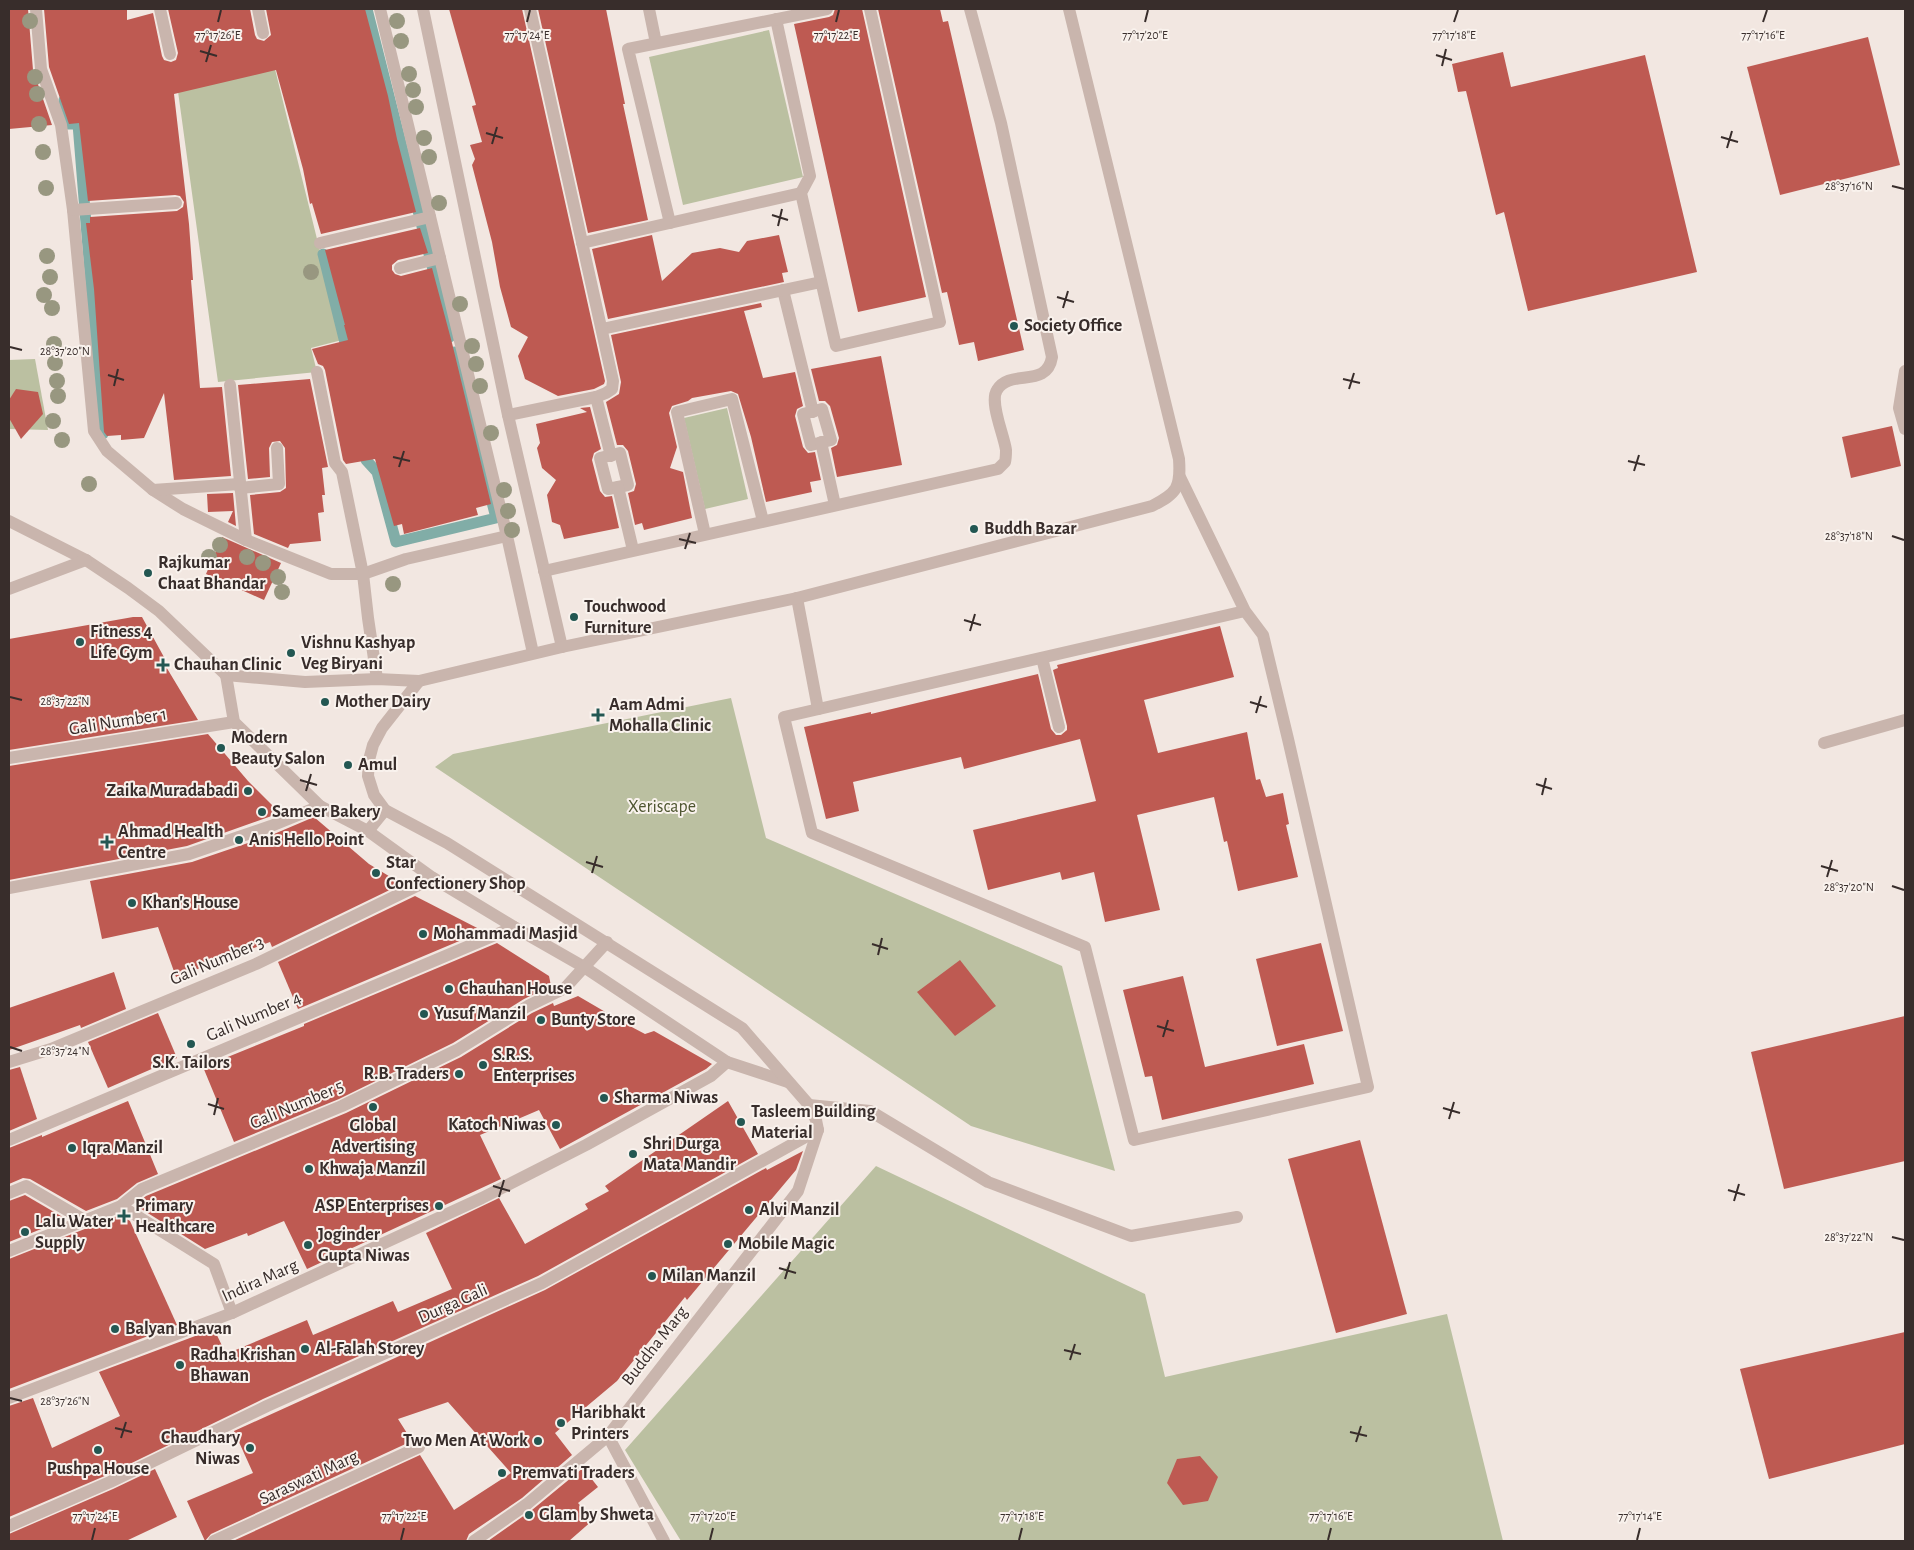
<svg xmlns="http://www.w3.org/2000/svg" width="1914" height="1550" font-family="'Alegreya Sans',sans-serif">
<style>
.green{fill:#bbc0a1}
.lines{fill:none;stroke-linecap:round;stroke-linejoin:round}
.stream{stroke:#81ada7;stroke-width:11}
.building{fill:#be5a52}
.minor{stroke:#c9b5ad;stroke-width:12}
.tree{fill:#989780}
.ticks{fill:none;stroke:#382d2b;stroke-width:2}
.poi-dot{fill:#235752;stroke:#f9f2ed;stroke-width:2}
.labels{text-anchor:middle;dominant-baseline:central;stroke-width:4;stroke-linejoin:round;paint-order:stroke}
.poi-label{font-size:18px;font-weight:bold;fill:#382d2b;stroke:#f9f2ed;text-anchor:start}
.street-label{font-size:18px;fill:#382d2b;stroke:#f9f2ed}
.park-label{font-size:18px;fill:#4e5530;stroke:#f9f2ed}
.ticks-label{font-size:12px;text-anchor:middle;fill:#382d2b;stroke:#f9f2ed;stroke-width:4;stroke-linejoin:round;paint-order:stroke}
</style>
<rect width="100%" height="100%" fill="#f2e7e1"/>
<!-- green -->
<g class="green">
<polygon points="769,30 803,177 683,205 649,57"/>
<polygon points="272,57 342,340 311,348 317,372 218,382 176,77"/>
<polygon points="35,359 48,430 9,429 9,360"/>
<polygon points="727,408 748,499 705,509 684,418"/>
<polygon points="731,698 766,838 1062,966 1115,1171 971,1126 435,767 453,754"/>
<polygon points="876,1166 1145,1294 1165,1377 1447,1314 1503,1541 681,1541 625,1450"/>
</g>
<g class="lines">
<!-- stream -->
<g class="stream">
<polyline points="367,9 450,337"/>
<polyline points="64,100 66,124 78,124 103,434"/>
<polyline points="323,254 348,355"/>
<polyline points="364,447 366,460 377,472 396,542 496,518 454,352"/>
</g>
</g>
<!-- building -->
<g class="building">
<polygon points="9,9 28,9 33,70 52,125 9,129"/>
<polygon points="44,9 127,9 127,20 153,13 162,56 164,60 171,62 176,60 178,53 168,9 250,9 255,35 257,39 264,41 271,35 266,9 365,9 388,96 397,139 416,212 321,234 312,203 310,204 303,169 276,70 174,94 189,224 193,280 191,280 200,388 222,387 231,476 174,480 164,393 144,438 121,440 121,435 107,436 104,432 94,289 86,223 90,223 90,217 177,211 183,207 184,202 180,196 175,195 88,201 79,123 69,124 49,67"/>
<polygon points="449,9 522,9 605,381 604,384 594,389 558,396 525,379 518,356 528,337 511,327 500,287 492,242 472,165 475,159 470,145 482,142 472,106 476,105"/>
<polygon points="538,9 606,9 625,104 623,104 648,220 588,233"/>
<polygon points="835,9 862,9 926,297 858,312 794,24 829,17 833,15"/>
<polygon points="878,9 940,9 943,22 948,21 1024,350 978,361 974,342 959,345 947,292 942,293"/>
<polygon points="1868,37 1900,165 1780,195 1747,67"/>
<polygon points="1503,52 1511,87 1645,55 1697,272 1528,311 1504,212 1496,215 1466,91 1458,92 1452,64"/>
<polygon points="420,228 428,253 398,260 392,265 392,270 395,274 401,276 432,268 452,343 491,504 476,508 478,515 404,534 402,524 394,526 375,459 346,464 343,460 325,370 323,366 318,364 312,349 348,340 344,325 345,325 325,250"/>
<polygon points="652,235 662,281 692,253 720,248 739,252 747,241 779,235 788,272 782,273 784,282 608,319 592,249"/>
<polygon points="761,303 762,307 744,311 763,378 795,372 803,406 797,409 795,416 803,447 808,453 815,452 821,480 810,482 812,492 766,502 751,437 738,394 731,391 692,398 688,401 672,406 669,413 677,447 670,468 683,472 692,518 644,530 642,523 635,525 628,493 634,491 636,484 628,451 623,445 617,445 606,402 619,394 621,382 611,335"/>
<polygon points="881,356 902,465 837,477 831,448 837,445 839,438 830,406 825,401 819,401 811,369"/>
<polygon points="310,379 328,467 322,468 325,495 322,495 324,512 318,513 321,541 290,544 288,548 254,534 250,495 280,492 286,488 285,448 280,441 272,442 269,448 270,477 248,479 238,385"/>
<polygon points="16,389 38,392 43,414 21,439 9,418 9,400"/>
<polygon points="590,407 601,449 594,453 592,460 600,491 605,497 612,496 619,528 564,539 560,525 552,522 547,495 556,480 542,468 537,448 540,443 536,424 587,412 580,408"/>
<polygon points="1892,426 1901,466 1851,478 1842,437"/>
<polygon points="233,493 236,526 228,522 233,511 208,512 207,494"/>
<polygon points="222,537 281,563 264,600 206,574"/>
<polygon points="133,617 142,617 165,659 162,660 198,720 9,750 9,639"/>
<polygon points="1220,626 1234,677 1144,700 1158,753 1247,732 1256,780 1260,779 1266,797 1283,793 1289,824 1286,825 1298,877 1238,891 1227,841 1224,842 1214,797 1137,815 1160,910 1105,922 1094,872 1062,880 1060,872 988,890 973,830 1096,801 1080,739 964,769 961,757 853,782 859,811 826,819 804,727 871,712 871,714 1038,674 1051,729 1056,735 1061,735 1067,730 1067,726 1053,670 1058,668 1057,665"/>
<polygon points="208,734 248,781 280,813 187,846 9,880 9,766"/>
<polygon points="314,817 369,864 402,884 272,947 270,942 176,977 158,927 102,939 90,881 192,862 274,834"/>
<polygon points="415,896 483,931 298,1009 278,962"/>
<polygon points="497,943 549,976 551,986 524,999 453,1043 339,1099 234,1142 203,1067 304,1026 304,1024"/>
<polygon points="1321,943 1343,1031 1277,1046 1256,959"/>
<polygon points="960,960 996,1006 955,1036 917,992"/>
<polygon points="114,972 126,1009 81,1028 80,1025 9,1050 9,1008"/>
<polygon points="1183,976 1205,1067 1304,1044 1314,1084 1162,1120 1152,1076 1145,1077 1123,990"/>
<polygon points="578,996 626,1024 645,1034 654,1031 712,1064 706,1069 560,1149 539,1110 480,1135 501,1179 307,1269 284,1221 248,1236 247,1233 205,1249 135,1205 146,1196 346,1113 461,1057 532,1013 553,1003 554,1006"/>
<polygon points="158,1013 177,1058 108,1088 88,1042"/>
<polygon points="1905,1016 1905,1161 1784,1189 1751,1052"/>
<polygon points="20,1067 37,1119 9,1131 9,1070"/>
<polygon points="128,1101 158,1174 137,1183 117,1199 86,1211 30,1179 23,1178 9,1184 9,1148 42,1135 42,1137"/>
<polygon points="728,1101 758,1154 538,1276 263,1399 107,1475 9,1517 9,1406 33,1398 52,1448 120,1416 99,1372 214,1329 226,1354 307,1320 313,1335 393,1301 398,1312 452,1289 426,1233 499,1198 525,1244 588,1209 585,1204 609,1191 605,1186"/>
<polygon points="1360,1140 1407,1314 1336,1333 1288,1159"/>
<polygon points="803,1151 796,1170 687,1300 685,1297 617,1381 555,1433 572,1455 522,1498 469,1534 466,1541 233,1541 420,1455 454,1510 511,1473 448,1402 398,1419 412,1441 211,1534 205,1541 187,1501 253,1473 234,1431 545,1290 766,1168 767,1170"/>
<polygon points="25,1195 66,1219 9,1242 9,1201"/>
<polygon points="120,1215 130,1221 177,1325 9,1389 9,1259"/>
<polygon points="1905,1332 1905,1444 1769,1479 1740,1369"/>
<polygon points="1200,1456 1218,1477 1208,1501 1183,1505 1167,1483 1177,1459"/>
<polygon points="583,1468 598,1487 578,1503 593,1520 569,1541 488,1541 532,1510"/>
<polygon points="155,1469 177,1517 126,1541 9,1541 9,1534 113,1489"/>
</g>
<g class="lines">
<!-- minor -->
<g class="minor">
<polyline points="36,9 41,69 61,125 73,210 94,431 107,451 153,490 183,509 246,540 331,574 363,574 406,559 507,536"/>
<polyline points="160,9 170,54"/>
<polyline points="258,9 263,33"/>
<polyline points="380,9 507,536 533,653"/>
<polyline points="423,9 508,415 562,647"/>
<polyline points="649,9 656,43"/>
<polyline points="776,19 810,176 801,193 836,346 940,322 870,9"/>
<polyline points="73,210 176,203"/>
<polyline points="670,223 628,49 827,9"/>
<polyline points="320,243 430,217"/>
<polyline points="582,243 801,193"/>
<polyline points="400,268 440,258"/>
<polyline points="783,290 813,412"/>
<polyline points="602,329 821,282"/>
<polyline points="1905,371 1899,408 1905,429"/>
<polyline points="317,372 335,463 342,472 363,574 368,618 377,679"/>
<polyline points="230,385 246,540"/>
<polyline points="596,397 611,456"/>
<polygon points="822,409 831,440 811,445 803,414"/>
<polyline points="508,415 596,397 606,393 612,389 613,381 530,9"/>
<polyline points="821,442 835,505"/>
<polygon points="620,453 628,485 608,489 600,458"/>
<polyline points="1180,477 1245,611 1263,635 1288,739 1368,1087 1134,1140 1085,947 812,833 784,717 1245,611"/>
<polyline points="618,487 633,550"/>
<polyline points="240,488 279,484 277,448"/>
<polyline points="153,490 239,484"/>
<polyline points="9,521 86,560 128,588 159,611 226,675"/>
<polyline points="705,534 677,412 732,399 763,521"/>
<path d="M544 571 998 469 1005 462C1006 458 1006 454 1006 450 1004 435 989 402 997 390 1010 368 1047 389 1052 357L1001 123 970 9"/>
<polyline points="9,589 86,560"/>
<polyline points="797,598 818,709"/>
<polyline points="1042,658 1059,727"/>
<path d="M226 675 305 682 377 679 419 681 562 647 797 598 1152 506C1177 493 1181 488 1179 459L1069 9"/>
<polyline points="226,675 234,722 320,806 368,831 433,878 514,927 584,967 727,1062 788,1082"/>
<polyline points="419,681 382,728 373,745 369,760 368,776 374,795 385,810 447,843 742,1028 809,1105 816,1120 818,1130 798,1191 608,1436 527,1504 474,1541"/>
<polyline points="1824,743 1905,720"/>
<polyline points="9,758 234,722"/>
<polyline points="368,831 385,810"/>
<polyline points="9,888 189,854 271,826 320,806"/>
<polyline points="9,1062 51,1049 256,964 433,878"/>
<polyline points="809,1105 870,1111 988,1182 1131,1236 1237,1217"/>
<polyline points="9,1140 514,927"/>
<polyline points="9,1193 26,1186 84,1220"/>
<polyline points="121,1206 214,1264 232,1313"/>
<polyline points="9,1251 121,1206 142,1189 342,1106 457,1050 528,1006 565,988 607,942"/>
<polyline points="9,1398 232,1313 482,1198 586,1145 711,1076 727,1062"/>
<polyline points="608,1436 664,1541"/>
<polyline points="9,1526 110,1482 267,1406 542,1283 818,1130"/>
<polyline points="214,1541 419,1447"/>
</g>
</g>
<!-- trees -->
<g class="tree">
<circle cx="30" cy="21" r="8"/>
<circle cx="397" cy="21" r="8"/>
<circle cx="401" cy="41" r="8"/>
<circle cx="409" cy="74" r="8"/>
<circle cx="35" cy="77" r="8"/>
<circle cx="413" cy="90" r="8"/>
<circle cx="37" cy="94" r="8"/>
<circle cx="416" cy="107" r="8"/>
<circle cx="39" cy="124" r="8"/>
<circle cx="424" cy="138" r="8"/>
<circle cx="43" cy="152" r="8"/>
<circle cx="429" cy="157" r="8"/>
<circle cx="46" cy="188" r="8"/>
<circle cx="439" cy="203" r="8"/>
<circle cx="47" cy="256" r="8"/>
<circle cx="311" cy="272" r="8"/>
<circle cx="50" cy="277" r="8"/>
<circle cx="44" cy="295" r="8"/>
<circle cx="460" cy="304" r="8"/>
<circle cx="52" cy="308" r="8"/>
<circle cx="54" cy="344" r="8"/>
<circle cx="472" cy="346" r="8"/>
<circle cx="55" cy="363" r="8"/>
<circle cx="476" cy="364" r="8"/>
<circle cx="57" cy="381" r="8"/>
<circle cx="480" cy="386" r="8"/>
<circle cx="58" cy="396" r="8"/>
<circle cx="53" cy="421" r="8"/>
<circle cx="491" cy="433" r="8"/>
<circle cx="62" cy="440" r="8"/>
<circle cx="89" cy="484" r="8"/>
<circle cx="504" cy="490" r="8"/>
<circle cx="508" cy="511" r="8"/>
<circle cx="512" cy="530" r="8"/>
<circle cx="220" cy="545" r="8"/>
<circle cx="209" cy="557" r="8"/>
<circle cx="247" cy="557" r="8"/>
<circle cx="263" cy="563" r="8"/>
<circle cx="278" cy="577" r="8"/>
<circle cx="393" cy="584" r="8"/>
<circle cx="282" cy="592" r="8"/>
</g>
<!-- ticks -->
<path class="ticks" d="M218 22 221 10M527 22 530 10M836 22 839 10M1145 22 1148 10M1454 22 1458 10M1763 22 1767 10M200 51 217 56M1436 55 1452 60M206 62 211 45M1442 66 1446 49M486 133 503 138M1721 137 1738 142M492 144 497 127M1727 148 1732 131M1892 186 1904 189M772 215 788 220M778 226 782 209M1057 297 1074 302M1063 308 1068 291M10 347 22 350M108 375 124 380M1343 379 1360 383M114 386 118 369M1349 389 1354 373M393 457 410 461M1628 461 1645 465M399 467 404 451M1634 471 1639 455M1892 536 1904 540M679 539 696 543M685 549 690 533M964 620 981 625M970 631 975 614M10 697 22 700M1250 702 1267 707M1256 713 1261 696M300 780 317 785M1536 784 1552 789M306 791 311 774M1542 795 1546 778M586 862 603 867M1821 866 1838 871M592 873 597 856M1827 877 1832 860M1892 886 1904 890M872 944 888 949M878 955 882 938M1157 1026 1174 1031M1163 1037 1168 1020M10 1047 22 1051M208 1104 224 1109M1443 1108 1460 1113M214 1115 218 1098M1449 1119 1454 1102M493 1186 510 1191M1728 1190 1745 1195M499 1197 504 1180M1734 1201 1739 1184M1892 1237 1904 1240M779 1268 796 1273M785 1279 790 1262M1064 1350 1081 1354M1070 1360 1075 1344M10 1398 22 1401M115 1428 132 1432M1350 1432 1367 1436M121 1438 126 1422M1356 1442 1361 1426M92 1540 95 1528M401 1540 404 1528M710 1540 713 1528M1019 1540 1022 1528M1328 1540 1331 1528M1637 1540 1640 1528"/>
<!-- markers -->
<g class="poi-dot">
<circle cx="1014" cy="326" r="5"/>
<circle cx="974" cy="529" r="5"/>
<circle cx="148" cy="573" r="5"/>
<circle cx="574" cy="617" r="5"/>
<circle cx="80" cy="642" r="5"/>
<circle cx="291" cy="653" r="5"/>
<path d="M160.5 657.5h5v5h5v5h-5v5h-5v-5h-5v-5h5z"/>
<circle cx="325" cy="702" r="5"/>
<path d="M595.5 707.5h5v5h5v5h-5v5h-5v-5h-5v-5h5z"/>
<circle cx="221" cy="748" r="5"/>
<circle cx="348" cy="765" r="5"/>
<circle cx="248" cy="791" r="5"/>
<circle cx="262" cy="812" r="5"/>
<circle cx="239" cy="840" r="5"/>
<path d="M104.5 834.5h5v5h5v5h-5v5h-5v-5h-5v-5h5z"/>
<circle cx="376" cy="873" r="5"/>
<circle cx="132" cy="903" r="5"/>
<circle cx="423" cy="934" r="5"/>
<circle cx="449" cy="989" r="5"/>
<circle cx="424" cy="1014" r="5"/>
<circle cx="541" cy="1020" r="5"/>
<circle cx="191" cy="1044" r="5"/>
<circle cx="483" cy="1065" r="5"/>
<circle cx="459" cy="1074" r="5"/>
<circle cx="604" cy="1098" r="5"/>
<circle cx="373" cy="1107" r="5"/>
<circle cx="741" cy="1122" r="5"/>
<circle cx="556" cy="1125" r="5"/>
<circle cx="72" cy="1148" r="5"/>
<circle cx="633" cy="1154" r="5"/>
<circle cx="309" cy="1169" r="5"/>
<circle cx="439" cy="1206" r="5"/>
<circle cx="749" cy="1210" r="5"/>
<path d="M121.5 1208.5h5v5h5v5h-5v5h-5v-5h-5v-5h5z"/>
<circle cx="25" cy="1232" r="5"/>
<circle cx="728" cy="1244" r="5"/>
<circle cx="308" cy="1245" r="5"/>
<circle cx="652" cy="1276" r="5"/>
<circle cx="115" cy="1329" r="5"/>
<circle cx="305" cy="1349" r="5"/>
<circle cx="180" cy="1365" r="5"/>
<circle cx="561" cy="1423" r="5"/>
<circle cx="538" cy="1441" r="5"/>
<circle cx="250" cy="1448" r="5"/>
<circle cx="98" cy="1450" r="5"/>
<circle cx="502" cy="1473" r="5"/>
<circle cx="529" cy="1515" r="5"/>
</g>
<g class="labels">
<!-- poi labels -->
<g class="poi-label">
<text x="1024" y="326">Society Office</text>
<text x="984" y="529">Buddh Bazar</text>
<text x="158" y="563">Rajkumar<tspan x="158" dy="21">Chaat Bhandar</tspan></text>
<text x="584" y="607">Touchwood<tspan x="584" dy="21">Furniture</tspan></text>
<text x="90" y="632">Fitness 4<tspan x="90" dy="21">Life Gym</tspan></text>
<text x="301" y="643">Vishnu Kashyap<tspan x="301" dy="21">Veg Biryani</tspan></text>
<text x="174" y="665">Chauhan Clinic</text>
<text x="335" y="702">Mother Dairy</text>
<text x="609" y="705">Aam Admi<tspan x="609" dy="21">Mohalla Clinic</tspan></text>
<text x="231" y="738">Modern<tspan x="231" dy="21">Beauty Salon</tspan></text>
<text x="358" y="765">Amul</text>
<text x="238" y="791" text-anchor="end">Zaika Muradabadi</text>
<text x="272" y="812">Sameer Bakery</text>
<text x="118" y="832">Ahmad Health<tspan x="118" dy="21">Centre</tspan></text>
<text x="249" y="840">Anis Hello Point</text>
<text x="386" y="863">Star<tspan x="386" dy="21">Confectionery Shop</tspan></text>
<text x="142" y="903">Khan's House</text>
<text x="433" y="934">Mohammadi Masjid</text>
<text x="459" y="989">Chauhan House</text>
<text x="434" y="1014">Yusuf Manzil</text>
<text x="551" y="1020">Bunty Store</text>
<text x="493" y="1055">S.R.S.<tspan x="493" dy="21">Enterprises</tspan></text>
<text x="191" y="1063" text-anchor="middle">S.K. Tailors</text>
<text x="449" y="1074" text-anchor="end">R.B. Traders</text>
<text x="614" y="1098">Sharma Niwas</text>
<text x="751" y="1112">Tasleem Building<tspan x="751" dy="21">Material</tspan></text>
<text x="546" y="1125" text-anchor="end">Katoch Niwas</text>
<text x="373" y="1126" text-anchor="middle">Global<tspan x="373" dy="21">Advertising</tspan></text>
<text x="643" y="1144">Shri Durga<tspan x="643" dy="21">Mata Mandir</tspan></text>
<text x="82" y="1148">Iqra Manzil</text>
<text x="319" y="1169">Khwaja Manzil</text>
<text x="135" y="1206">Primary<tspan x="135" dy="21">Healthcare</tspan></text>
<text x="429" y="1206" text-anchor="end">ASP Enterprises</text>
<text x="759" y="1210">Alvi Manzil</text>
<text x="35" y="1222">Lalu Water<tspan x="35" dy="21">Supply</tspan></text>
<text x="318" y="1235">Joginder<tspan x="318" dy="21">Gupta Niwas</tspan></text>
<text x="738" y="1244">Mobile Magic</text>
<text x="662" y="1276">Milan Manzil</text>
<text x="125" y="1329">Balyan Bhavan</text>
<text x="315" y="1349">Al-Falah Storey</text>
<text x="190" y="1355">Radha Krishan<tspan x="190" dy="21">Bhawan</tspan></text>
<text x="571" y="1413">Haribhakt<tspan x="571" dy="21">Printers</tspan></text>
<text x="240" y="1438" text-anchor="end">Chaudhary<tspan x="240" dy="21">Niwas</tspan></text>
<text x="528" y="1441" text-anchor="end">Two Men At Work</text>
<text x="98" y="1469" text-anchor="middle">Pushpa House</text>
<text x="512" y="1473">Premvati Traders</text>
<text x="539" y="1515">Glam by Shweta</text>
</g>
<!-- street labels -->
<g class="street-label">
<text transform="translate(118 722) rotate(-9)">Gali Number 1</text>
<text transform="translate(217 961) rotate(-23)">Gali Number 3</text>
<text transform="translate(254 1017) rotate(-23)">Gali Number 4</text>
<text transform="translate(297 1105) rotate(-23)">Gali Number 5</text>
<text transform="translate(260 1281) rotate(-24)">Indira Marg</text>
<text transform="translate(453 1304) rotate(-24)">Durga Gali</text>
<text transform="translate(655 1346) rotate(-52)">Buddha Marg</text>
<text transform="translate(309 1478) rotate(-25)">Saraswati Marg</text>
</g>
<!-- park labels -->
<g class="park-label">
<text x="662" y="807">Xeriscape</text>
</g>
</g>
<g class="ticks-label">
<text x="218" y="39">77°17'26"E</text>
<text x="527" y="39">77°17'24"E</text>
<text x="836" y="39">77°17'22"E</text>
<text x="1145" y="39">77°17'20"E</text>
<text x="1454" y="39">77°17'18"E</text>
<text x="1763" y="39">77°17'16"E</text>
<text x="1849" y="190">28°37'16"N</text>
<text x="65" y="355">28°37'20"N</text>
<text x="1849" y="540">28°37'18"N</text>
<text x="65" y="705">28°37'22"N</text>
<text x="1849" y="891">28°37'20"N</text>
<text x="65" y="1055">28°37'24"N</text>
<text x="1849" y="1241">28°37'22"N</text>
<text x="65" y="1405">28°37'26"N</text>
<text x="95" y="1520">77°17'24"E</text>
<text x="404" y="1520">77°17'22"E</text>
<text x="713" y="1520">77°17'20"E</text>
<text x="1022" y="1520">77°17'18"E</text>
<text x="1331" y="1520">77°17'16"E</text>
<text x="1640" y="1520">77°17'14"E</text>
</g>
<!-- border -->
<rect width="1914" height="1550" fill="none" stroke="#382d2b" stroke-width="20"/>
</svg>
